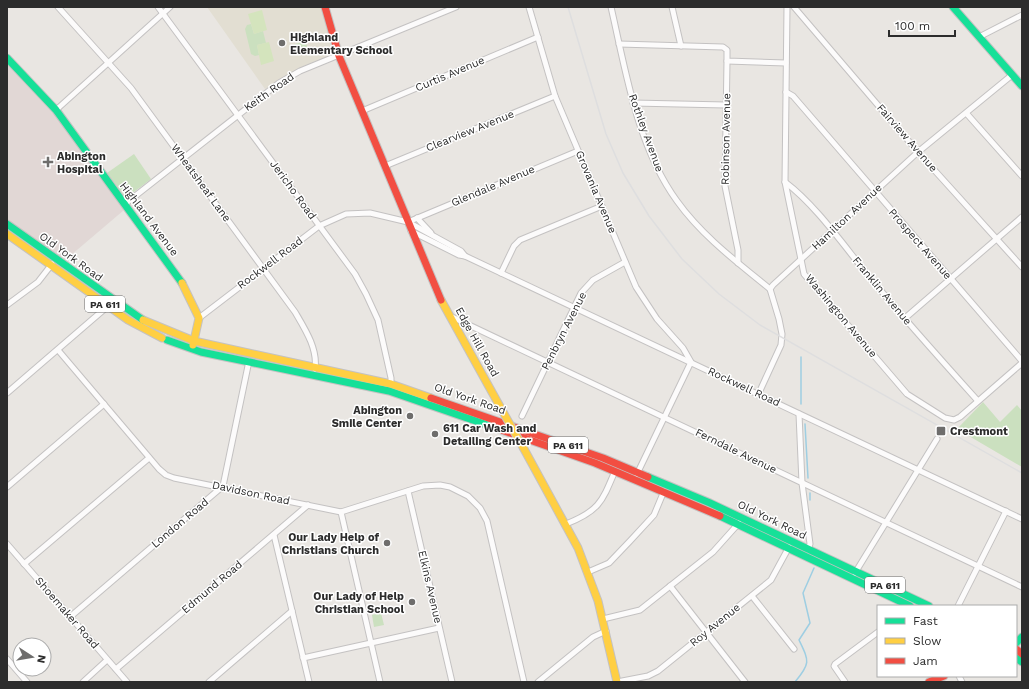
<svg xmlns="http://www.w3.org/2000/svg" width="1029" height="689" font-family="'Work Sans',sans-serif">
<style>
.education{fill:#e2ded2}
.medical{fill:#e1d7d5}
.green{fill:#cbe0bf}
.pitch{fill:#d4e4bd}
.lines{fill:none;stroke-linecap:round;stroke-linejoin:round}
.stream{stroke:#9ecee2;stroke-width:1.5}
.street-casing{stroke:#c4c2c2;stroke-width:7}
.fast-casing{stroke:#c4c2c2;stroke-width:9}
.slow-casing{stroke:#c4c2c2;stroke-width:9}
.jam-casing{stroke:#c4c2c2;stroke-width:9}
.street{stroke:#fcfbfb;stroke-width:5}
.fast{stroke:#16e098;stroke-width:7}
.slow{stroke:#ffcf43;stroke-width:7}
.jam{stroke:#f24e42;stroke-width:7}
.rail{stroke:#dededf;stroke-width:1.5}
.slow-bridge-casing{stroke:#c4c2c2;stroke-width:9;stroke-linecap:butt}
.slow-bridge{stroke:#ffcf43;stroke-width:7}
.poi-dot{fill:#6e6d6c;stroke:#fff;stroke-width:1.5}
.labels{text-anchor:middle;dominant-baseline:central;stroke-width:3;stroke-linejoin:round;paint-order:stroke}
.shield{fill:#fff;stroke:#6b6b6b;stroke-width:1}
.shield-label{font-size:10px;font-weight:bold;fill:#2c2c2c}
.poi-label{font-size:11px;font-weight:bold;fill:#2c2c2c;stroke:#fff;text-anchor:start}
.street-label{font-size:11px;fill:#2c2c2c;stroke:#fff}
</style>
<rect width="100%" height="100%" fill="#e9e6e2"/>
<!-- education -->
<polygon class="education" points="207,7 322,7 335,54 299,69 265,89"/>
<!-- medical -->
<polygon class="medical" points="7,63 55,115 124,210 64,261 7,229"/>
<!-- green -->
<g class="green">
<polygon points="251,24 254,34 263,31 266,43 257,45 259,55 255,56 251,54 245,29 247,25"/>
<polygon points="306,41 307,47 291,51 289,46"/>
<polygon points="134,154 151,179 126,198 107,173"/>
<polygon points="983,402 1000,422 1017,405 1022,411 1022,467 957,429"/>
<polygon points="381,613 384,625 374,627 372,615"/>
</g>
<!-- pitch -->
<g class="pitch">
<polygon points="262,10 267,30 254,34 248,14"/>
<polygon points="269,42 274,61 261,65 257,45"/>
</g>
<g class="lines">
<!-- stream -->
<g class="stream">
<polyline points="801,404 801,357"/>
<polyline points="805,424 808,478"/>
<polyline points="810,493 810,500"/>
<path d="M795 682C811 663 809 661 799 640L810 623 803 593 814 568"/>
</g>
<!-- street casing -->
<g class="street-casing">
<g id="street">
<path d="M58 7 131 88 295 312C305 329 318 349 315 369"/>
<polyline points="158,7 355,274 366,294 378,320 391,378 391,384"/>
<polyline points="529,7 555,96 636,287 657,319 683,348 691,362 637,474"/>
<path d="M611 7C626 72 637 146 677 201 702 236 737 262 770 289"/>
<polyline points="672,7 681,46"/>
<polyline points="787,7 785,182 804,274 907,394 945,418 954,420 960,417 1022,363"/>
<polyline points="794,7 918,152 1022,267"/>
<polyline points="979,37 1022,15"/>
<polyline points="619,44 723,47 727,50 727,61 786,63"/>
<polyline points="727,61 725,186 738,250 738,263"/>
<polyline points="786,92 793,96 1022,361"/>
<polyline points="633,103 726,105"/>
<polyline points="56,110 170,7"/>
<polyline points="362,111 538,37"/>
<polyline points="967,114 1022,176"/>
<polyline points="385,166 555,96"/>
<path d="M785 182C817 206 846 249 872 280 906 321 942 361 978 401"/>
<polyline points="125,204 279,83 300,71 456,7"/>
<polyline points="417,218 431,233"/>
<polyline points="408,222 578,151"/>
<polyline points="411,231 459,255 465,256"/>
<polyline points="501,273 514,246 520,240 602,206"/>
<polyline points="7,305 38,282 52,264"/>
<polyline points="450,316 1022,587"/>
<polyline points="199,318 319,226 346,214 370,213 408,222 461,251 465,256 1022,519"/>
<polyline points="904,319 1022,217"/>
<polyline points="58,350 159,469 166,475 174,478 341,512 423,486 440,485 450,487 468,496 480,508 487,521 524,682"/>
<polyline points="7,393 108,306"/>
<polyline points="758,395 781,345 782,334 779,319 770,289 773,285 918,152 1012,75"/>
<polyline points="799,414 802,483 810,544 808,550"/>
<polyline points="522,416 581,293 593,280 625,262"/>
<polyline points="7,487 104,404"/>
<polyline points="408,491 452,682"/>
<polyline points="341,512 380,682"/>
<path d="M566 524C599 511 602 502 615 471"/>
<polyline points="274,535 309,682"/>
<polyline points="7,544 127,682"/>
<polyline points="24,564 149,458"/>
<polyline points="588,572 609,563 630,541 654,515 664,491"/>
<polyline points="855,573 937,439"/>
<polyline points="670,586 745,682"/>
<polyline points="752,596 794,649"/>
<polyline points="958,606 1006,511"/>
<polyline points="70,617 223,486 249,361"/>
<polyline points="603,619 640,610 713,552 739,523"/>
<polyline points="303,658 439,628"/>
<polyline points="7,659 27,682"/>
<polyline points="116,669 308,505"/>
<polyline points="959,676 962,682"/>
<polyline points="83,682 107,660"/>
<polyline points="209,682 292,611"/>
<polyline points="538,682 593,637 606,631"/>
<polyline points="617,682 648,676 658,671 771,580 789,547"/>
<polyline points="845,682 834,666 835,664 878,632"/>
</g>
</g>
<!-- fast casing -->
<g class="fast-casing">
<g id="fast">
<polyline points="953,7 1022,86"/>
<polyline points="7,58 56,110 182,283"/>
<polyline points="7,224 143,320"/>
<polyline points="167,340 201,352 389,391 493,427"/>
<polyline points="648,477 710,503 929,606"/>
<polyline points="720,516 910,606"/>
<polyline points="1016,643 1022,637"/>
<polyline points="1016,658 1022,662"/>
</g>
</g>
<!-- slow casing -->
<g class="slow-casing">
<g id="slow">
<polyline points="7,234 128,320 162,338"/>
<polyline points="182,283 199,318 193,345"/>
<polyline points="441,300 503,412"/>
<polyline points="143,320 194,341 391,384 431,398"/>
<polyline points="524,449 578,548 598,601 617,682"/>
</g>
</g>
<!-- jam casing -->
<g class="jam-casing">
<g id="jam">
<polyline points="325,7 339,56 441,300"/>
<polyline points="431,398 603,458 648,477"/>
<polyline points="493,427 595,463 720,516"/>
<polyline points="1016,649 1022,654"/>
<polyline points="929,682 944,676"/>
</g>
</g>
<!-- street -->
<use href="#street" class="street"/>
<!-- fast -->
<use href="#fast" class="fast"/>
<!-- slow -->
<use href="#slow" class="slow"/>
<!-- jam -->
<use href="#jam" class="jam"/>
<!-- rail -->
<polyline class="rail" points="568,7 606,134 623,173 649,216 682,259 719,294 760,325 1022,473"/>
<!-- slow-bridge casing -->
<g class="slow-bridge-casing">
<polyline id="slow-bridge" points="503,412 524,449"/>
</g>
<!-- slow-bridge -->
<use href="#slow-bridge" class="slow-bridge"/>
</g>
<!-- markers -->
<g class="poi-dot">
<circle cx="282" cy="43" r="4"/>
<path d="M46 156h4v4h4v4h-4v4h-4v-4h-4v-4h4z"/>
<circle cx="410" cy="416" r="4"/>
<rect x="936" y="426" width="10" height="10" rx="2"/>
<circle cx="435" cy="434" r="4"/>
<circle cx="387" cy="543" r="4"/>
<circle cx="412" cy="602" r="4"/>
</g>
<g class="labels">
<!-- shield labels -->
<g class="shield">
<rect x="85" y="296" width="40" height="16" rx="3"/>
<rect x="548" y="437" width="40" height="16" rx="3"/>
<rect x="865" y="577" width="40" height="16" rx="3"/>
</g>
<g class="shield-label">
<text x="105" y="304">PA 611</text>
<text x="568" y="445">PA 611</text>
<text x="885" y="585">PA 611</text>
</g>
<!-- poi labels -->
<g class="poi-label">
<text x="290" y="37">Highland<tspan x="290" dy="13">Elementary School</tspan></text>
<text x="57" y="156">Abington<tspan x="57" dy="13">Hospital</tspan></text>
<text x="402" y="410" text-anchor="end">Abington<tspan x="402" dy="13">Smile Center</tspan></text>
<text x="443" y="428">611 Car Wash and<tspan x="443" dy="13">Detailing Center</tspan></text>
<text x="950" y="431">Crestmont</text>
<text x="379" y="537" text-anchor="end">Our Lady Help of<tspan x="379" dy="13">Christians Church</tspan></text>
<text x="404" y="596" text-anchor="end">Our Lady of Help<tspan x="404" dy="13">Christian School</tspan></text>
</g>
<!-- street labels -->
<g class="street-label">
<text transform="translate(450 74) rotate(-23)">Curtis Avenue</text>
<text transform="translate(269 92) rotate(-35)">Keith Road</text>
<text transform="translate(470 131) rotate(-22)">Clearview Avenue</text>
<text transform="translate(646 133) rotate(70)">Rothley Avenue</text>
<text transform="translate(907 138) rotate(49)">Fairview Avenue</text>
<text transform="translate(726 139) rotate(-89)">Robinson Avenue</text>
<text transform="translate(201 183) rotate(54)">Wheatsheaf Lane</text>
<text transform="translate(493 186) rotate(-23)">Glendale Avenue</text>
<text transform="translate(293 190) rotate(54)">Jericho Road</text>
<text transform="translate(596 192) rotate(67)">Grovania Avenue</text>
<text transform="translate(847 217) rotate(-43)">Hamilton Avenue</text>
<text transform="translate(149 219) rotate(53)">Highland Avenue</text>
<text transform="translate(920 244) rotate(49)">Prospect Avenue</text>
<text transform="translate(71 257) rotate(36)">Old York Road</text>
<text transform="translate(270 263) rotate(-37)">Rockwell Road</text>
<text transform="translate(882 291) rotate(50)">Franklin Avenue</text>
<text transform="translate(841 316) rotate(50)">Washington Avenue</text>
<text transform="translate(564 331) rotate(-63)">Penbryn Avenue</text>
<text transform="translate(477 342) rotate(61)">Edge Hill Road</text>
<text transform="translate(744 387) rotate(25)">Rockwell Road</text>
<text transform="translate(470 399) rotate(19)">Old York Road</text>
<text transform="translate(736 451) rotate(26)">Ferndale Avenue</text>
<text transform="translate(251 493) rotate(12)">Davidson Road</text>
<text transform="translate(772 520) rotate(26)">Old York Road</text>
<text transform="translate(180 523) rotate(-40)">London Road</text>
<text transform="translate(212 587) rotate(-40)">Edmund Road</text>
<text transform="translate(430 587) rotate(77)">Elkins Avenue</text>
<text transform="translate(67 613) rotate(49)">Shoemaker Road</text>
<text transform="translate(715 625) rotate(-39)">Roy Avenue</text>
</g>
</g>
<!-- border -->
<rect width="1029" height="689" fill="none" stroke="#2c2c2c" stroke-width="16"/>
<!-- legend -->
<rect x="877" y="605" width="140" height="72" fill="#ffffff" stroke="#ababab"/>
<rect x="885" y="618" width="20" height="6" fill="#16e098" stroke="#ababab"/>
<text x="913" y="625" font-size="12" fill="#2c2c2c">Fast</text>
<rect x="885" y="638" width="20" height="6" fill="#ffcf43" stroke="#ababab"/>
<text x="913" y="645" font-size="12" fill="#2c2c2c">Slow</text>
<rect x="885" y="658" width="20" height="6" fill="#f24e42" stroke="#ababab"/>
<text x="913" y="665" font-size="12" fill="#2c2c2c">Jam</text>
<!-- north arrow -->
<g transform="translate(32 657) rotate(102)"><circle r="19" fill="#ffffff" stroke="#ababab"/>
<path d="M0-3L7 15L0 10L-7 15Z" fill="#6e6d6c"/>
<text y="-6" font-size="11" font-weight="bold" text-anchor="middle" fill="#2c2c2c">N</text>
</g>
<!-- scale -->
<path d="M889 30v6h66v-6" fill="none" stroke="#2c2c2c" stroke-width="2"/>
<text x="895" y="30" font-size="12" fill="#2c2c2c" stroke="#ffffff" stroke-width="3" paint-order="stroke">100 m</text>
</svg>
